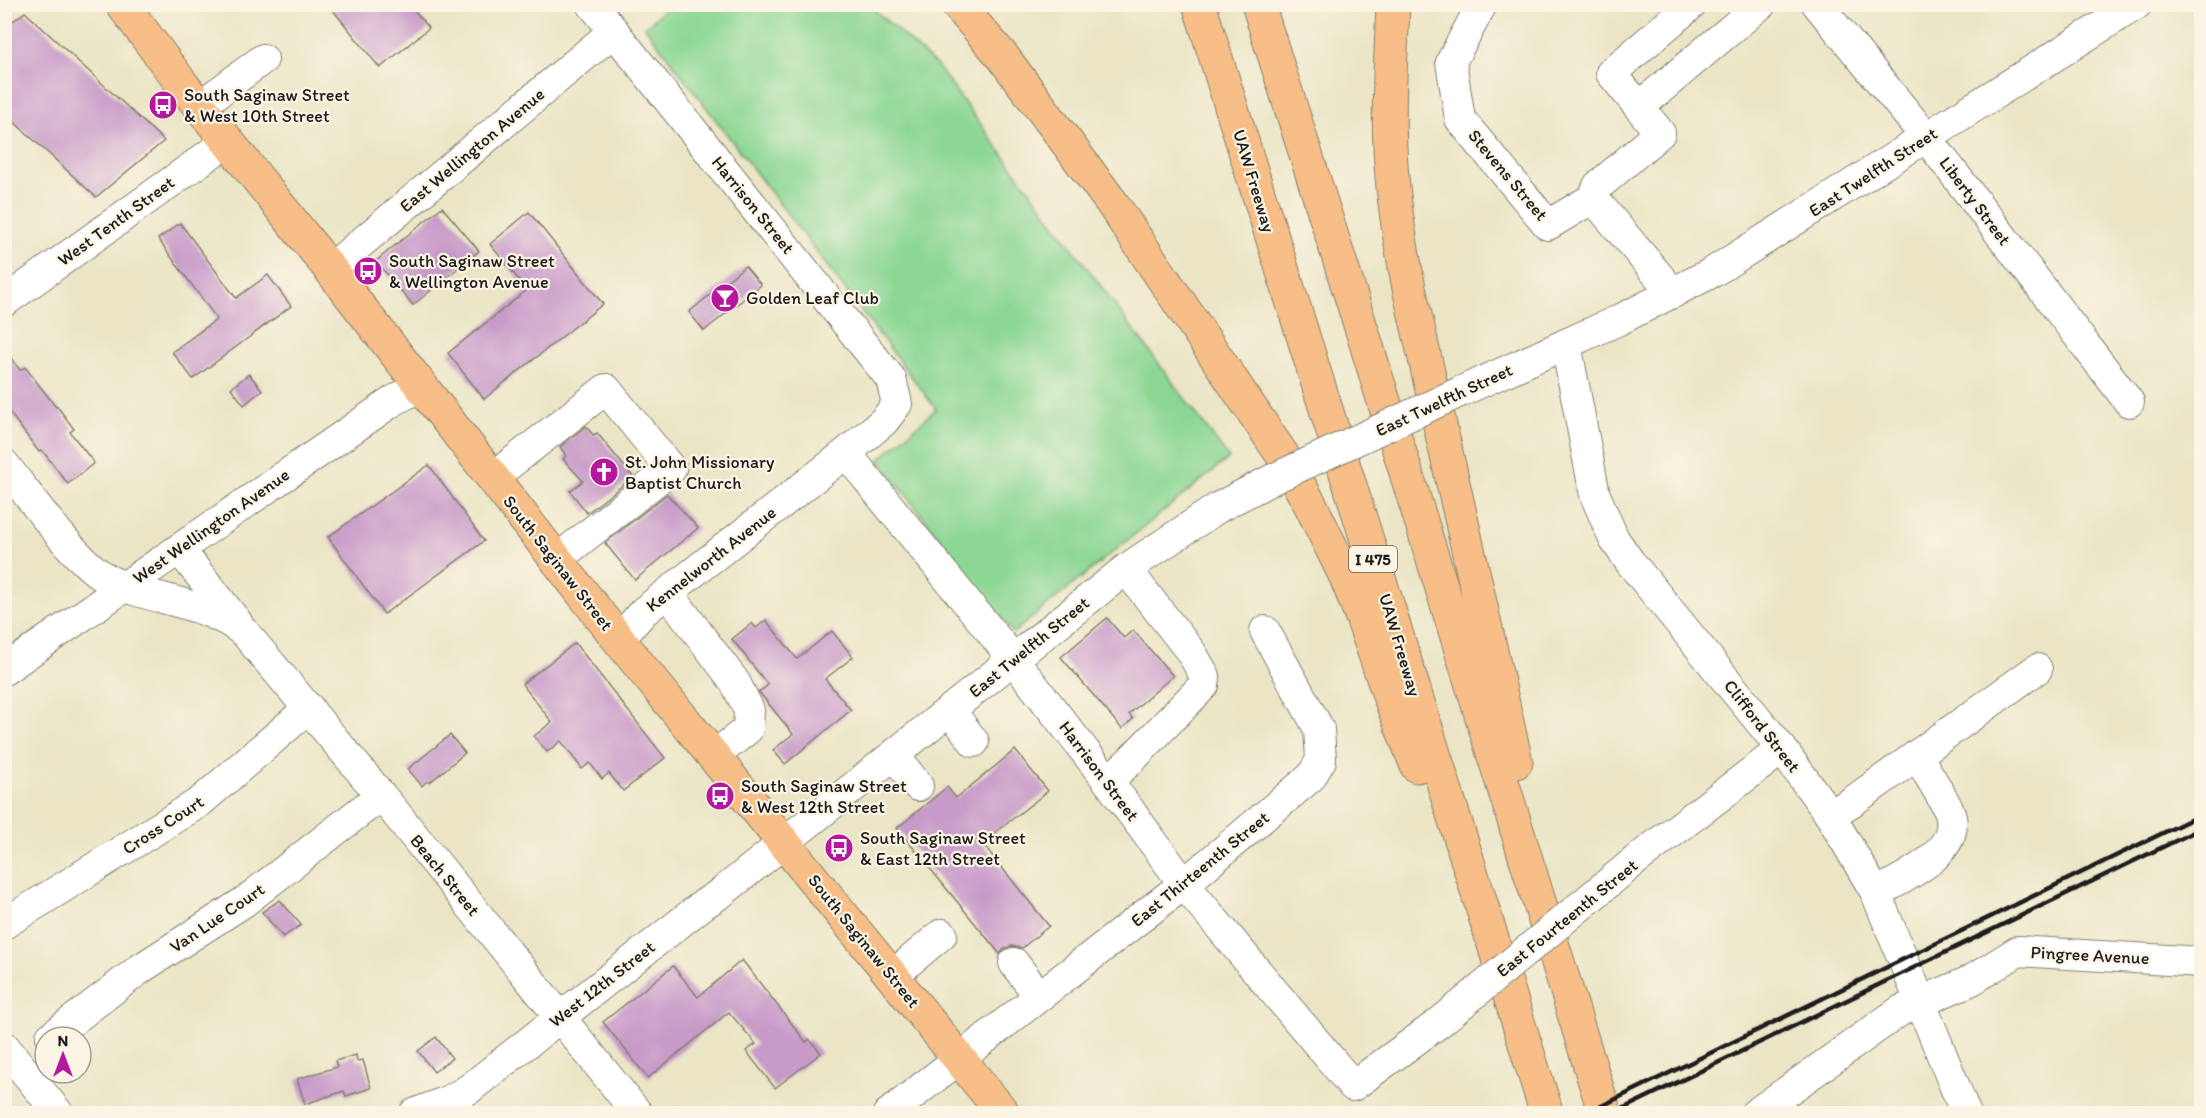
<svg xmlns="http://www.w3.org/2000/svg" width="2206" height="1118" font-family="Itim,sans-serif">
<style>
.green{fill:#8cd794;stroke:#547a58;stroke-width:1.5}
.building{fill:#c79ac9}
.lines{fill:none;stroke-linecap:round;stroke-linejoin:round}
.minor-casing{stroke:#848071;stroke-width:32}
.major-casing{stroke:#848071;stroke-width:35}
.highway-casing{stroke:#848071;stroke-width:35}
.minor{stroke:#fff;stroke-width:30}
.major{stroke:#f7be87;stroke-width:33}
.highway{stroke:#f7be87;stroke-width:33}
.rail{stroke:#1c1c1c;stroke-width:4.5}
.minor-bridge-casing{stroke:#848071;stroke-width:32;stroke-linecap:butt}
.minor-bridge{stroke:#fff;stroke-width:30}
.labels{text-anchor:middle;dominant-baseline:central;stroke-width:4.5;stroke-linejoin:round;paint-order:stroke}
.shield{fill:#fcf5e5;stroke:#5f5d58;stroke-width:1.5}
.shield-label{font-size:16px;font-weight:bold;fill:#1c1c1c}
.poi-label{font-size:18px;fill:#1c1c1c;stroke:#fcf5e5;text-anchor:start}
.street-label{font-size:18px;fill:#1c1c1c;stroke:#fcf5e5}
</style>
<rect width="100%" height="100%" fill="#fcf5e5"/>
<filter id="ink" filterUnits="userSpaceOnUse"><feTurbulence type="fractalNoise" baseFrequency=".0167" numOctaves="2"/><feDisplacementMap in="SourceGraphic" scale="12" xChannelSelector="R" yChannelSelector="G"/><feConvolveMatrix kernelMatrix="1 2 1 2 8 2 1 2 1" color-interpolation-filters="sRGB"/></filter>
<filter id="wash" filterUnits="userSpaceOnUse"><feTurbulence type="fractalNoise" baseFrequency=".008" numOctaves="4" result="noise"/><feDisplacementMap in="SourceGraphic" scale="24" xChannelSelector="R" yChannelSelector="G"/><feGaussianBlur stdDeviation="1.35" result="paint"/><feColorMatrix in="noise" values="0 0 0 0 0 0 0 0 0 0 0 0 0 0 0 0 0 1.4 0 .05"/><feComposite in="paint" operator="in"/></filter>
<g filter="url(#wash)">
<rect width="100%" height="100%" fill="#ebe5c6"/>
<!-- green -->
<polygon class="green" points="670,5 869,5 937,66 1229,458 1013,633 879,460 936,409 645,27"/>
<g id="blocks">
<!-- building -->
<g class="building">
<polygon points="328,4 409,4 429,28 380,68"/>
<polygon points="25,12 164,141 96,197 12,120 4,126 4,28"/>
<polygon points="442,207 479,251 413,305 376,261"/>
<polygon points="529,212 603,304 484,399 448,353 527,290 490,244"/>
<polygon points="180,223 236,298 268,275 291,306 193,379 172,352 217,319 158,239"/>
<polygon points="745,266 761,285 704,331 689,312"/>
<polygon points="4,349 20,370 25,367 56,407 57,406 74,429 70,432 94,463 68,484 42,450 39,452 4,405"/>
<polygon points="249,374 262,390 244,405 231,388"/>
<polygon points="586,426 593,435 597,433 633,477 587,513 570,491 583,481 563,459 566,456 560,447"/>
<polygon points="429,465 484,541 384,614 328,537"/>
<polygon points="667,494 698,528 635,580 605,543"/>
<polygon points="1107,618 1124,638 1133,630 1173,676 1129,714 1133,719 1122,729 1061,657"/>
<polygon points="766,620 797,659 832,631 853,657 825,679 851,710 785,764 773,750 793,734 759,692 768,685 732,639 752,623 756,628"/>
<polygon points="575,643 665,758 623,791 609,773 602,779 590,763 582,769 561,741 547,752 534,736 552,722 522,684"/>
<polygon points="450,735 465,753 429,783 427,781 422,786 408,769"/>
<polygon points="1015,750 1048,791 982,843 1049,926 1022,948 1011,946 1004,949 1000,954 897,828 947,787 956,798"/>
<polygon points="280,900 301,925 283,937 262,912"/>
<polygon points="742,960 806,1042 809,1039 821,1053 775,1088 746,1051 756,1044 729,1012 648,1078 603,1022 673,966 698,997"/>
<polygon points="436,1037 452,1058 434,1072 418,1051"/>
<polygon points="356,1055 357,1061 363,1060 371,1088 346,1096 344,1091 305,1104 297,1079 337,1067 335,1061"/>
</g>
</g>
</g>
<g filter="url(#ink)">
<use href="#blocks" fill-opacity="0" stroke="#848071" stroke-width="1.5"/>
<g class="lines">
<!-- minor casing -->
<g class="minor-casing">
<g id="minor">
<polyline points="592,4 891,379 897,404 884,421 846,453 643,612 619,640"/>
<polyline points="1482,4 1451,62 1460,119 1548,225 1593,198 1673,293"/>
<polyline points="1692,4 1611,73 1639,107 1761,4"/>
<polyline points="1817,4 1926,137 2129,402"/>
<polyline points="200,106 263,59"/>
<polyline points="1593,198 1598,186 1660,133 1639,107"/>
<polyline points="330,269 614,31"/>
<polyline points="4,302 228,141"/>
<polyline points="1566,344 1595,495 1614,539 1630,562 1782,749 1830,815 1876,893 1966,1114"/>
<polyline points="1462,391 1621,319 1713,272 2137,4"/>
<polyline points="846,453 1013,659 1108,781 1184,884 1353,1086 1439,1023"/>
<path d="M4 464C29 495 76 563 109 580 154 602 205 600 245 633L394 811 638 1114"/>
<polyline points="492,478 606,389 671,469 556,560"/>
<polyline points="179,549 237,622"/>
<polyline points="668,593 735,682 749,710 748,729 714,756"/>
<polyline points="4,670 393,401 421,386"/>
<polyline points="950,710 974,742"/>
<polyline points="894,755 918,786"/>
<polyline points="1108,781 1130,761 1204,685 1205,676 1191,652 1126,569"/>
<polyline points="1830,815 1853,801 2037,669"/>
<polyline points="1636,860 1782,749"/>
<path d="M1876 893C1903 878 1965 851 1949 811 1940 792 1927 773 1917 755"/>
<polyline points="4,924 200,802 309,708"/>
<polyline points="1014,963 1039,996"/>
<polyline points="892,976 942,934"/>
<polyline points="51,1037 140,969 244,902 380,796"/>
<polyline points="4,1046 59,1114"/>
<polyline points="414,1114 450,1100 469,1089 704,904 721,893 1126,569 1219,507 1273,479"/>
<polyline points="888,1114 1184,884 1311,777 1321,760 1319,729 1265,631"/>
<polyline points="1755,1114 1900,1011 1972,980 2018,951 2202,962"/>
</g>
</g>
<!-- major casing -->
<g class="major-casing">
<polyline id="major" points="122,4 185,88 330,269 619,640 1004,1114"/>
</g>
<!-- highway casing -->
<g class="highway-casing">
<g id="highway">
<polyline points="957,4 1003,57 1112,203 1281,453 1310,504 1346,577 1363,620 1389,695 1417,766"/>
<polyline points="1199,4 1547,1114"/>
<polyline points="1258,4 1364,337 1605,1114"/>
<path d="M1393 4C1391 58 1387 112 1391 165 1394 206 1401 247 1409 288L1516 762"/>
</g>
</g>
<!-- minor -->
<use href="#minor" class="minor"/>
<!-- major -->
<use href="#major" class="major"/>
<!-- highway -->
<use href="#highway" class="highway"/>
<!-- rail -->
<g class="rail">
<polyline points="1585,1114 2202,814"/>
<polyline points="1612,1114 2202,828"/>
</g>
<!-- minor-bridge casing -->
<g class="minor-bridge-casing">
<g id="minor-bridge">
<polyline points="1273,479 1462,391"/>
<polyline points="1439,1023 1636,860"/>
</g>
</g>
<!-- minor-bridge -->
<use href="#minor-bridge" class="minor-bridge"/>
</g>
</g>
<!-- icons -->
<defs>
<g id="bus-disc" transform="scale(1.5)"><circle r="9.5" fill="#b5179e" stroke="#fcf5e5"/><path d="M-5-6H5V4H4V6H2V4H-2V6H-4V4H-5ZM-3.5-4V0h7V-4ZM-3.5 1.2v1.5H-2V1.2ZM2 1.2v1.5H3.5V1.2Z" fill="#fff"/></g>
<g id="bar-disc" transform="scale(1.5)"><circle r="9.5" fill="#b5179e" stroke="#fcf5e5"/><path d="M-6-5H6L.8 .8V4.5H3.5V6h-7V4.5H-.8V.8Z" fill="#fff"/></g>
<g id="church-disc" transform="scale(1.5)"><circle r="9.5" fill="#b5179e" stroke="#fcf5e5"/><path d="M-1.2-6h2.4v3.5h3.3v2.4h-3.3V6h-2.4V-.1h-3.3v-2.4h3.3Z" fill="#fff"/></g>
</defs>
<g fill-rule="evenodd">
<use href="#bus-disc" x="163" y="105"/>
<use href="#bus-disc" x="368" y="271"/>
<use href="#bar-disc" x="725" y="298"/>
<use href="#church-disc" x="604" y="472"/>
<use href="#bus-disc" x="720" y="796"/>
<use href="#bus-disc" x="839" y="848"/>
</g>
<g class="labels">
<!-- shield labels -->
<rect class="shield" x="1349" y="546" width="48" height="26" rx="4.5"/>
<g class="shield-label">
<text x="1373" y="559">I 475</text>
</g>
<!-- poi labels -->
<g class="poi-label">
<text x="184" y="95">South Saginaw Street<tspan x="184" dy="21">&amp; West 10th Street</tspan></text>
<text x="389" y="261">South Saginaw Street<tspan x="389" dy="21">&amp; Wellington Avenue</tspan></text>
<text x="746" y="298">Golden Leaf Club</text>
<text x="625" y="462">St. John Missionary<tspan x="625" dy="21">Baptist Church</tspan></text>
<text x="741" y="786">South Saginaw Street<tspan x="741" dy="21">&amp; West 12th Street</tspan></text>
<text x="860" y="838">South Saginaw Street<tspan x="860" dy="21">&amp; East 12th Street</tspan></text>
</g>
<!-- street labels -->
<g class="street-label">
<text transform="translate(472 150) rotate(-40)">East Wellington Avenue</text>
<text transform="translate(1873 172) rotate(-33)">East Twelfth Street</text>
<text transform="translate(1508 175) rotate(50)">Stevens Street</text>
<text transform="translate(1254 181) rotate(73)">UAW Freeway</text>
<text transform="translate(1975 201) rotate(53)">Liberty Street</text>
<text transform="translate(753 205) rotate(51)">Harrison Street</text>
<text transform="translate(116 221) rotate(-36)">West Tenth Street</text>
<text transform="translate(1444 400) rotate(-25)">East Twelfth Street</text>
<text transform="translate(211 526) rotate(-35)">West Wellington Avenue</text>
<text transform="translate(711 559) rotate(-38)">Kennelworth Avenue</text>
<text transform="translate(558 563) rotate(52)">South Saginaw Street</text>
<text transform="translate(1400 645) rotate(73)">UAW Freeway</text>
<text transform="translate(1029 647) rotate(-39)">East Twelfth Street</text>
<text transform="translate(1762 726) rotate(52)">Clifford Street</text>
<text transform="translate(1099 771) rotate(53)">Harrison Street</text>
<text transform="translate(163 825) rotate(-33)">Cross Court</text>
<text transform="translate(1200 869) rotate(-39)">East Thirteenth Street</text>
<text transform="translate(445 875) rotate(51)">Beach Street</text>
<text transform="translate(217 918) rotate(-34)">Van Lue Court</text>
<text transform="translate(1567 918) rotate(-39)">East Fourteenth Street</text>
<text transform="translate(864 941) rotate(51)">South Saginaw Street</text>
<text transform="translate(2090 955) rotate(3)">Pingree Avenue</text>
<text transform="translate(602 984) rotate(-38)">West 12th Street</text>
</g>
</g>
<!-- margin -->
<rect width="2206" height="1118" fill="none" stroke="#fcf5e5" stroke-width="24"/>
<!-- north arrow -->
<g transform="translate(63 1055)"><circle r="28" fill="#fcf5e5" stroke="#a29e95" stroke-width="1.5"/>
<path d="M0-4.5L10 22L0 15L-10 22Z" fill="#b5179e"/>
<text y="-9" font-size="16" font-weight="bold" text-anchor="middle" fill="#1c1c1c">N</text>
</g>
</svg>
